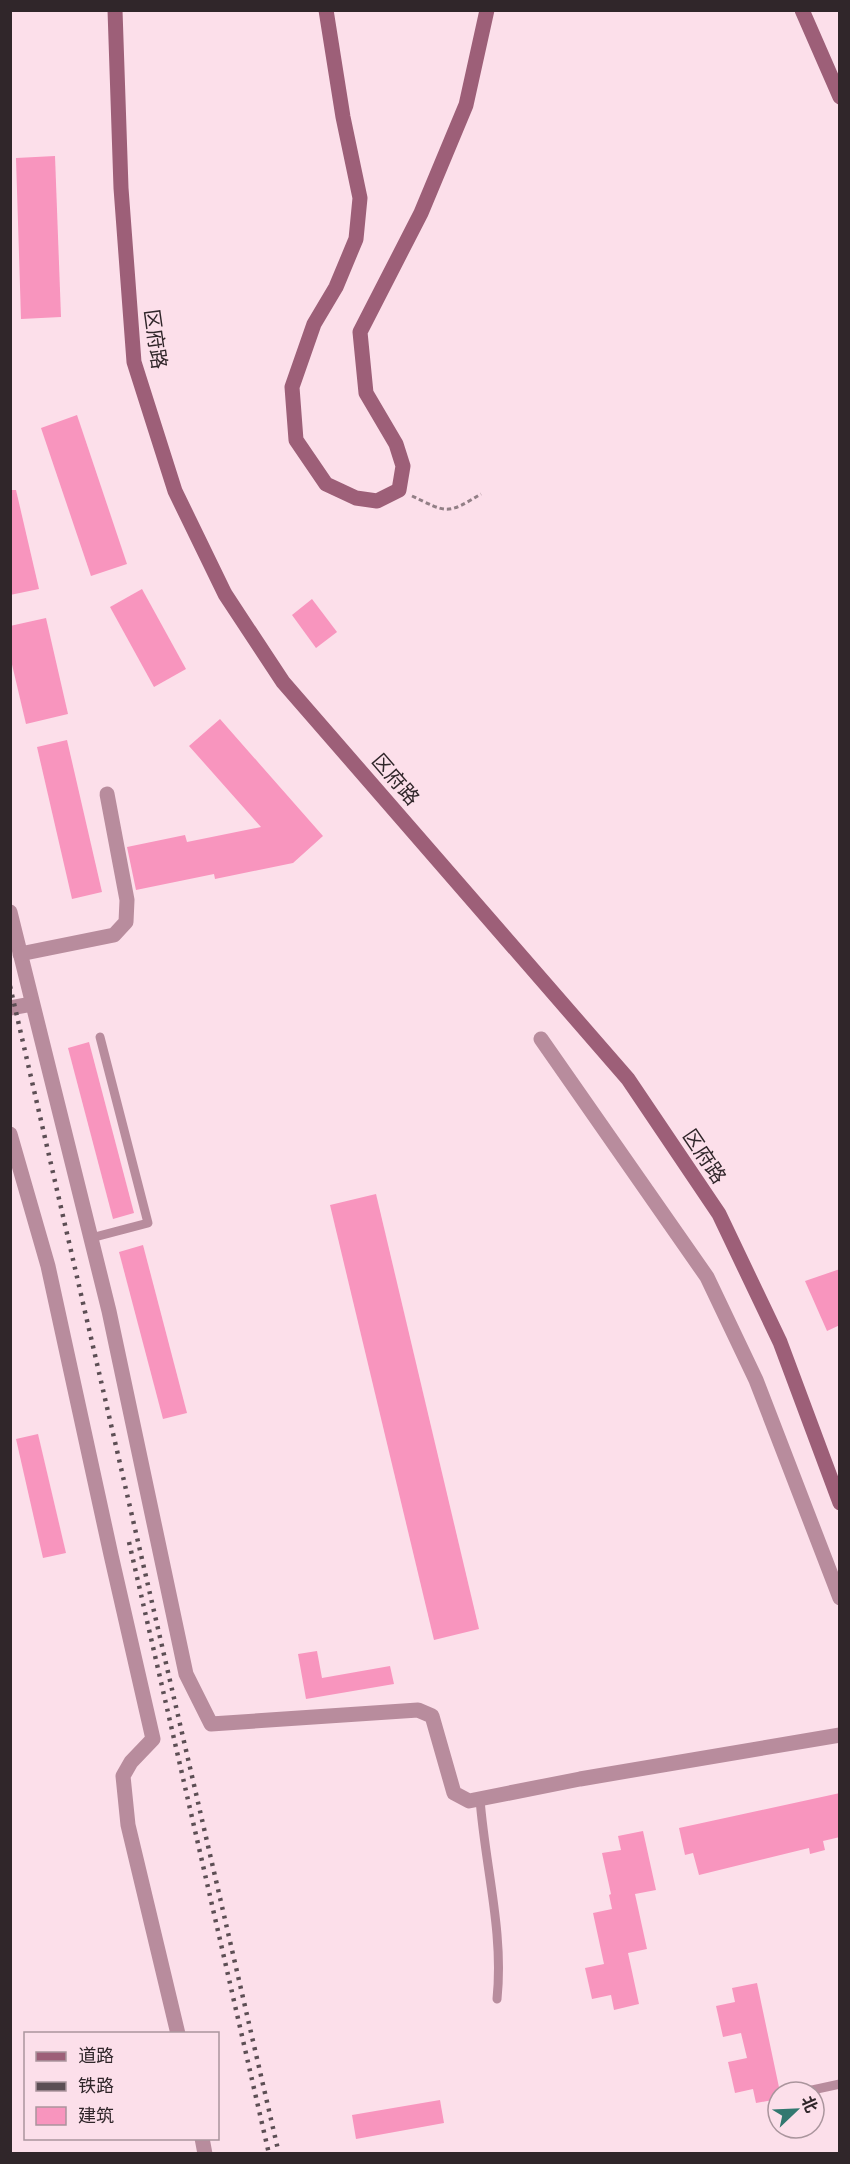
<svg xmlns="http://www.w3.org/2000/svg" width="850" height="2164" font-family="'Open Sans','Noto Sans SC',sans-serif">
<style>
.building{fill:#f895be}
.lines{fill:none;stroke-linecap:round;stroke-linejoin:round}
.path{stroke:#927f86;stroke-width:3;stroke-dasharray:4.5 3;stroke-linecap:butt}
.service{stroke:#b88c9d;stroke-width:9}
.minor{stroke:#b88c9d;stroke-width:15}
.secondary{stroke:#9d5f78;stroke-width:15}
.rail{stroke:#5c4e54;stroke-width:4.5;stroke-dasharray:3 6;stroke-linecap:butt}
.labels{text-anchor:middle;dominant-baseline:central;stroke-width:5;stroke-linejoin:round;paint-order:stroke}
.street-label{font-size:20px;fill:#30262a;stroke:#fcdfea}
</style>
<rect width="100%" height="100%" fill="#fcdfea"/>
<!-- building -->
<g class="building">
<polygon points="55,156 61,317 21,319 16,158"/>
<polygon points="77,415 127,564 91,576 41,428"/>
<polygon points="10,490 16,490 39,589 10,595"/>
<polygon points="142,589 186,669 154,687 110,607"/>
<polygon points="312,599 337,632 316,648 292,615"/>
<polygon points="46,618 68,714 26,724 10,656 10,626"/>
<polygon points="220,719 323,836 293,863 215,879 214,874 136,890 127,847 185,835 187,842 261,827 189,746"/>
<polygon points="67,740 102,892 72,899 37,747"/>
<polygon points="89,1042 134,1213 113,1219 68,1048"/>
<polygon points="376,1194 479,1629 434,1640 330,1205"/>
<polygon points="143,1245 187,1413 163,1419 119,1252"/>
<polygon points="840,1269 840,1325 827,1331 805,1281"/>
<polygon points="38,1434 66,1553 43,1558 16,1439"/>
<polygon points="317,1651 322,1678 390,1666 394,1684 306,1699 298,1654"/>
<polygon points="840,1793 840,1837 823,1841 825,1850 810,1854 809,1848 699,1875 693,1853 685,1855 679,1828"/>
<polygon points="643,1831 656,1890 635,1894 647,1949 628,1953 639,2004 614,2010 611,1995 592,1999 585,1968 604,1964 593,1913 612,1909 609,1895 611,1894 602,1853 621,1850 618,1836"/>
<polygon points="757,1983 780,2092 778,2092 778,2099 756,2103 753,2089 735,2093 728,2062 747,2058 741,2033 723,2037 716,2006 735,2002 732,1988"/>
<polygon points="440,2100 444,2123 356,2139 352,2115"/>
</g>
<g class="lines">
<!-- path -->
<path class="path" d="M412 496C448 513 446 515 481 494"/>
<!-- service -->
<g class="service">
<polyline points="91,1238 148,1223 100,1037"/>
<path d="M480 1799C485 1866 504 1932 497 1999"/>
<polyline points="803,2092 840,2084"/>
</g>
<!-- minor -->
<g class="minor">
<polyline points="10,912 109,1311 186,1674 211,1724 418,1710 432,1716 454,1793 469,1801 580,1779 840,1735"/>
<polyline points="20,954 114,935 126,922 127,900 107,794"/>
<polyline points="10,1008 32,1004"/>
<polyline points="541,1039 707,1277 756,1380 840,1598"/>
<polyline points="10,1134 48,1266 111,1555 153,1739 131,1762 123,1776 128,1825 178,2034"/>
<polyline points="202,2138 205,2154"/>
</g>
<!-- secondary -->
<g class="secondary">
<polyline points="115,10 121,188 134,362 175,491 225,594 283,682 628,1079 719,1214 780,1342 840,1503"/>
<polyline points="326,10 343,117 360,198 356,239 336,287 314,324 292,387 296,440 326,484 356,498 377,501 399,490 403,466 396,444 366,393 360,332 421,213 466,105 487,10"/>
<polyline points="802,10 840,97"/>
</g>
<!-- rail -->
<g class="rail">
<polyline points="10,986 279,2154"/>
<polyline points="129,1542 269,2154"/>
</g>
</g>
<g class="labels">
<!-- street labels -->
<g class="street-label">
<text transform="translate(156 339) rotate(82)">区府路</text>
<text transform="translate(396 779) rotate(49)">区府路</text>
<text transform="translate(705 1156) rotate(56)">区府路</text>
</g>
</g>
<!-- border -->
<rect width="850" height="2164" fill="none" stroke="#30262a" stroke-width="24"/>
<!-- legend -->
<rect x="24" y="2032" width="195" height="108" fill="#fcdfea" stroke="#aa959d" stroke-width="1.5"/>
<rect x="36" y="2052" width="30" height="9" fill="#9d5f78" stroke="#aa959d" stroke-width="1.5"/>
<text x="78" y="2062" font-size="18" fill="#30262a">道路</text>
<rect x="36" y="2082" width="30" height="9" fill="#5c4e54" stroke="#aa959d" stroke-width="1.5"/>
<text x="78" y="2092" font-size="18" fill="#30262a">铁路</text>
<rect x="36" y="2107" width="30" height="18" fill="#f895be" stroke="#aa959d" stroke-width="1.5"/>
<text x="78" y="2122" font-size="18" fill="#30262a">建筑</text>
<!-- north arrow -->
<g transform="translate(796 2110) rotate(67)"><circle r="28" fill="#fcdfea" stroke="#aa959d" stroke-width="1.5"/>
<path d="M0-4.5L10 22L0 15L-10 22Z" fill="#327870"/>
<text y="-9" font-size="16" font-weight="bold" text-anchor="middle" fill="#30262a">北</text>
</g>
</svg>
